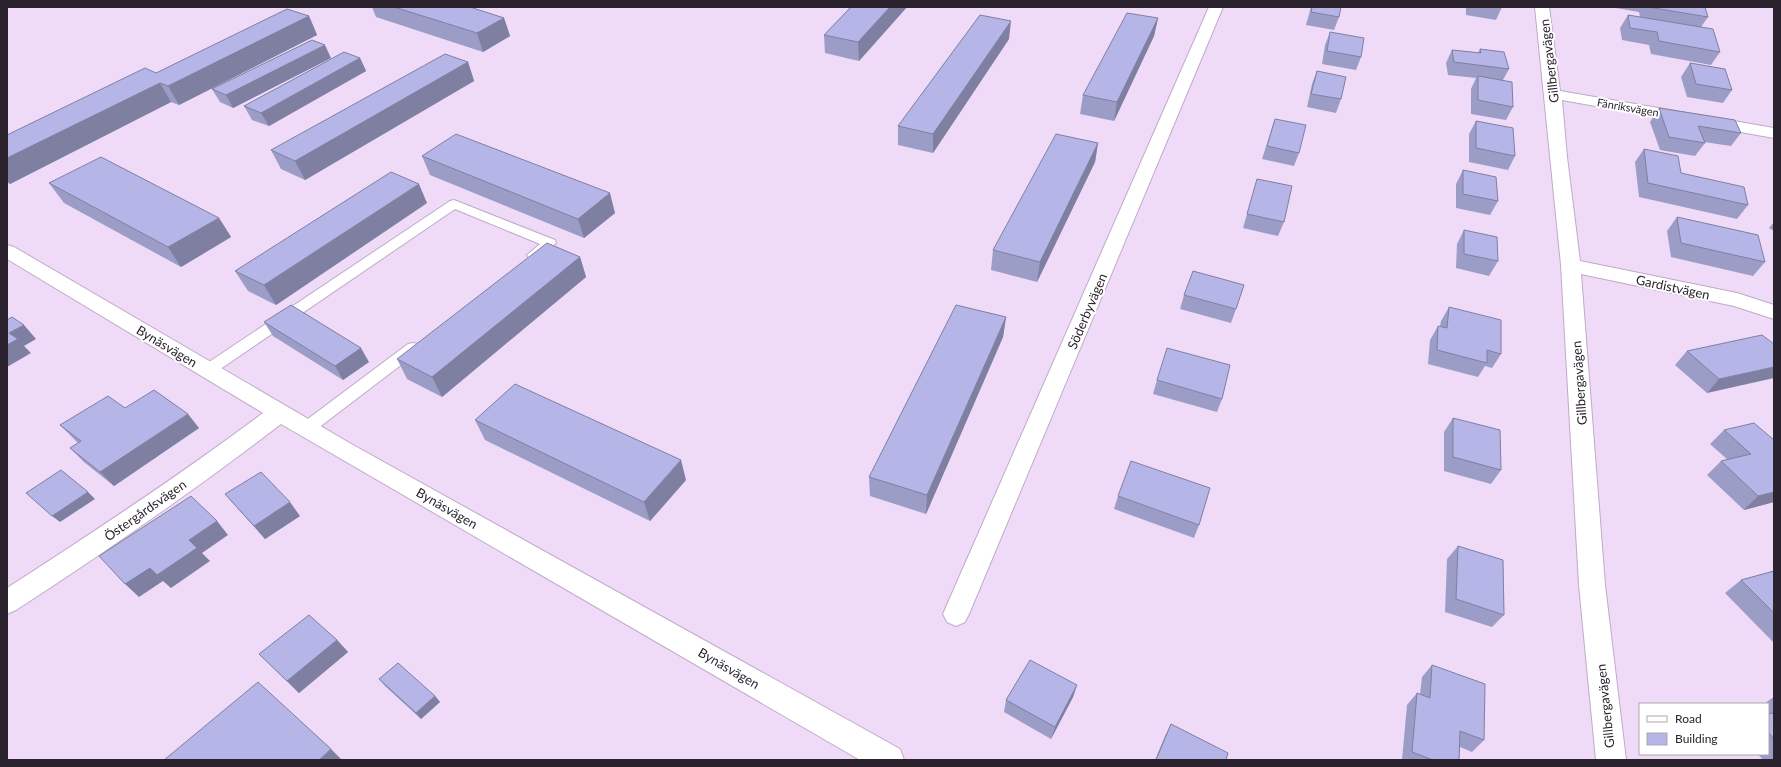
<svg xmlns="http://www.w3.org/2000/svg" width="1781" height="767" font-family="Lato,sans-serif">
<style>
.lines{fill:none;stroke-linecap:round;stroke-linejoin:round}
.service-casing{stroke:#bfabc7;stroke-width:2}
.minor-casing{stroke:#bfabc7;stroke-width:2}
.service{fill:#fff;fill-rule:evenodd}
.minor{fill:#fff;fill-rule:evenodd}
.wall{fill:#9c9dc7}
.shaded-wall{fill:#7f7fa2}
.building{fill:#b5b6e7;stroke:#7f7fa2}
.labels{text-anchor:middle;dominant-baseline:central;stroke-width:4;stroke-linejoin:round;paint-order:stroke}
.far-street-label{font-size:11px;fill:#2a222d;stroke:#fff}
.street-label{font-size:13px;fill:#2a222d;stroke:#fff}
</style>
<rect width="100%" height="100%" fill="#efdaf7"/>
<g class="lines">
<!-- service casing -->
<g class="service-casing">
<g id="service">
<polygon points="454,200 555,240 556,243 539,258 529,258 527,255 540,244 455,209 213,374 208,375 203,374 201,370 203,366 450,201"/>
<polygon points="413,343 418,344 420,348 418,352 313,432 307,434 301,432 299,428 301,424 408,344"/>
</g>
</g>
<!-- minor casing -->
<g class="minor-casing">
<g id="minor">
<polygon points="1209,7 1223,7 969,614 965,622 956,626 947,622 943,614"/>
<polygon points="1535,7 1549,7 1560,91 1774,128 1774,138 1562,100 1567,157 1580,261 1737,293 1774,305 1774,319 1734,306 1581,274 1605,585 1626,760 1596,760 1579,585 1561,265"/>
<path d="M7 245 14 247 353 445 900 749 904 760H860L281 424C195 490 107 551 16 610L7 614V588C94 532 180 475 263 413L7 259Z"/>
</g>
</g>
<!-- service -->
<use href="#service" class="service"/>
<!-- minor -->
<use href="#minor" class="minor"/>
</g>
<!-- wall -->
<g class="wall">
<polygon points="372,7 470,7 504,18 510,36 483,52 376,17"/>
<polygon points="851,7 907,7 859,61 825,53 824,35"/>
<polygon points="1311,7 1341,7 1339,17 1334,30 1306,25"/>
<polygon points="1466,7 1502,7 1496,20 1466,15"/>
<polygon points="1610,7 1705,7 1708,17 1701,27 1720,52 1711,65 1651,54 1649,45 1622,40 1620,28 1628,15 1640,17 1639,12"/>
<polygon points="309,16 317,35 179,105 171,102 10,184 7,182 7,135 156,73"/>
<polygon points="1158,18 1154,36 1114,121 1080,114 1083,95"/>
<polygon points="1330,32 1361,57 1356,70 1322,64 1325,45"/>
<polygon points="1009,39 933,153 898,145 898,126"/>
<polygon points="1480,49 1509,69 1503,80 1513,107 1506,120 1471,114 1471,89 1476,78 1448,75 1446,63 1452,50 1478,53"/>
<polygon points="331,58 233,108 220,102 212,89"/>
<polygon points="360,58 366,71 269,126 252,120 244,106"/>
<polygon points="468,62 474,81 305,180 281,169 271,150"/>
<polygon points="1690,63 1732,90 1723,103 1687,97 1681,77"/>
<polygon points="1317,71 1341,99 1336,113 1307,107 1312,84"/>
<polygon points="1659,108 1741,133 1731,146 1704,142 1705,143 1695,156 1660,150 1650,122"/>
<polygon points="1275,119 1299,153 1294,166 1262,159"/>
<polygon points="1476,121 1515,156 1508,170 1469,162 1469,134"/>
<polygon points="1098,143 1095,162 1037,282 991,270 993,250"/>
<polygon points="1644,149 1681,173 1748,205 1737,219 1639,197 1635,162"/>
<polygon points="422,156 615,213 584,238 430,175"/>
<polygon points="1463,170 1498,201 1490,215 1456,208 1456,184"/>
<polygon points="1257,179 1284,222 1278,236 1243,228"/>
<polygon points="49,183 219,218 231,237 181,267 64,203"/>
<polygon points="427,203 276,305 248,291 235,271"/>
<polygon points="1677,217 1765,262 1753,276 1671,257 1667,231"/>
<polygon points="1774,222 1774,231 1769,228"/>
<polygon points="1464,230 1498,261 1489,276 1456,268 1457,244"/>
<polygon points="580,257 586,277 442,397 407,379 397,359"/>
<polygon points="1184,295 1236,309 1231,323 1180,309"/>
<polygon points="1449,307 1501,354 1492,368 1485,366 1478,377 1428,364 1430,340 1438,326 1440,326 1441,321"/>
<polygon points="1006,317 1003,337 926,514 870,496 869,477"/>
<polygon points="264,322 369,362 343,380 273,336"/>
<polygon points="1774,344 1707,393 1675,365 1687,351"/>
<polygon points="1157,380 1222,399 1217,412 1153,394"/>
<polygon points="125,408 199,428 114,486 84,462 70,448 78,443 60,425"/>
<polygon points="1453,418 1501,470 1491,484 1444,471 1444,432"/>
<polygon points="475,420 686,480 650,521 485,440"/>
<polygon points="1724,430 1774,440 1774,502 1744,510 1707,475 1721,461 1728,460 1710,444"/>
<polygon points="225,494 300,516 265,539"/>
<polygon points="1118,496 1199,525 1194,538 1114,509"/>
<polygon points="1458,546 1504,615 1492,627 1445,612 1447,559"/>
<polygon points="1774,571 1774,643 1725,593 1741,580"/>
<polygon points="337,640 348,652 299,693 259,654"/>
<polygon points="1432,665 1484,740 1472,752 1460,747 1459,760 1402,760 1407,705 1417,693 1420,695 1422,677"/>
<polygon points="379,679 435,696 440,702 421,719 385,686"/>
<polygon points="1077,685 1073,697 1051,739 1004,712 1006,700"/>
<polygon points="1772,698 1774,698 1774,760 1763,760 1758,754 1768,754 1768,704 1764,704"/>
<polygon points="1171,724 1226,760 1155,760 1165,736"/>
</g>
<!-- shaded-wall -->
<g class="shaded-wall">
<polygon points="890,7 907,7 859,61 858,42"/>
<polygon points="309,16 317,35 179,105 168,86"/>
<polygon points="504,18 510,36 483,52 477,33"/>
<polygon points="1158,18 1154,36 1114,121 1117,102"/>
<polygon points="1011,21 1009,39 933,153 933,134"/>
<polygon points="325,45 331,58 233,108 226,95"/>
<polygon points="360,58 366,71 269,126 261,113"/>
<polygon points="468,62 474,81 305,180 295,161"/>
<polygon points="160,83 171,102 10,184 7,180 7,158"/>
<polygon points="1098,143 1095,162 1037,282 1040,262"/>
<polygon points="419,184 427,203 276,305 264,285"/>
<polygon points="610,193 615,213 584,238 578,219"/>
<polygon points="219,218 231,237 181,267 168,247"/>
<polygon points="580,257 586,277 442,397 432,377"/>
<polygon points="1006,317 1003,337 926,514 927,495"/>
<polygon points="24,325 36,339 24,346 31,353 7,367 7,345 9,333"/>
<polygon points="361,348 369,362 343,380 335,366"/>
<polygon points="1774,367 1774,378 1707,393 1719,379"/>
<polygon points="188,414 199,428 114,486 100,472"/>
<polygon points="681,460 686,480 650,521 644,502"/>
<polygon points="88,492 95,499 60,522 52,516"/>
<polygon points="1774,492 1774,502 1744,510 1758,496"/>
<polygon points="290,502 300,516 265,539 254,526"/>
<polygon points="217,521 228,535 202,553 210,561 171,588 163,581 139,597 125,584"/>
<polygon points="337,640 348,652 299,693 287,681"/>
<polygon points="1077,685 1073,697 1051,739 1055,727"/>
<polygon points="435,696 440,702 421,719 416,713"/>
<polygon points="331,749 342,760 319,760"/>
</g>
<!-- building -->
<g class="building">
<polygon points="394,7 470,7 504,18 477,33"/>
<polygon points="851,7 890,7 858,42 824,35"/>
<polygon points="1312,7 1341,7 1339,17 1311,12"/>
<polygon points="1648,7 1705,7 1708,17"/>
<polygon points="287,9 309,16 168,86 160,83 7,158 7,135 145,68 156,73"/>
<polygon points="1127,13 1158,18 1117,102 1083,95"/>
<polygon points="980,15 1011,21 933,134 898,126"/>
<polygon points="1628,15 1713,29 1720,52 1659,41 1657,32 1630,28"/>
<polygon points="1330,32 1364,38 1361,57 1327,51"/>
<polygon points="312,40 325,45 226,95 212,89"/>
<polygon points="1480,49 1504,52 1509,69 1454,62 1452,50 1481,53"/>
<polygon points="344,52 360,58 261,113 244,106"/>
<polygon points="445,54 468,62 295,161 271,150"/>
<polygon points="1690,63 1725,69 1732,90 1696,84"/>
<polygon points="1317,71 1346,77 1341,99 1311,94"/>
<polygon points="1478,76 1512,82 1513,107 1478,100"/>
<polygon points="1659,108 1735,120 1741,133 1698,126 1705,143 1669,137"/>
<polygon points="1275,119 1306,125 1299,153 1267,146"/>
<polygon points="1476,121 1513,128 1515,156 1476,148"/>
<polygon points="456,134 610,193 578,219 422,156"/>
<polygon points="1056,134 1098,143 1040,262 993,250"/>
<polygon points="1644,149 1678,156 1681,173 1744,187 1748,205 1648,183"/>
<polygon points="101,157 219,218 168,247 49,183"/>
<polygon points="1463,170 1496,177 1498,201 1463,194"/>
<polygon points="391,172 419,184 264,285 235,271"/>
<polygon points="1257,179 1292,186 1284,222 1247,214"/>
<polygon points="1677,217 1758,235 1765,262 1681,243"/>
<polygon points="1464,230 1497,237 1498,261 1464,254"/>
<polygon points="547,243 580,257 432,377 397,359"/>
<polygon points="1193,271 1244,285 1236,309 1184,295"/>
<polygon points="291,305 361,348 335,366 264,322"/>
<polygon points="956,305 1006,317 927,495 869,477"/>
<polygon points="1449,307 1501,320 1501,354 1487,350 1487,363 1437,350 1438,326 1447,328"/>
<polygon points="12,317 24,325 9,333 18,339 7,345 7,320"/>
<polygon points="1762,335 1774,344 1774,367 1719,379 1687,351"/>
<polygon points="1167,348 1230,365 1222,399 1157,380"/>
<polygon points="515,384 681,460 644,502 475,420"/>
<polygon points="154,390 188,414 100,472 70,448 81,441 60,425 108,396 125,408"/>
<polygon points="1453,418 1500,430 1501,470 1453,457"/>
<polygon points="1754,423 1774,440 1774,492 1758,496 1721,461 1751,454 1724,430"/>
<polygon points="1131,461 1210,488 1199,525 1118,496"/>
<polygon points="61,470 88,492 52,516 26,493"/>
<polygon points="261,472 290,502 254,526 225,494"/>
<polygon points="191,496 217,521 189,540 197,548 157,575 150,568 125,584 99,556"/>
<polygon points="1458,546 1503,560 1504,615 1456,599"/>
<polygon points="1774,571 1774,613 1741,580"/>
<polygon points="309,615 337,640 287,681 259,654"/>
<polygon points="1030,660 1077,685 1055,727 1006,700"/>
<polygon points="398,663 435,696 416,713 379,679"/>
<polygon points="1432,665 1485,684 1484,740 1460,731 1459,760 1433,760 1412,752 1417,693 1430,698"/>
<polygon points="258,682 331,749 319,760 164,760"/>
<polygon points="1774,713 1774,739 1768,732 1768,714"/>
<polygon points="1171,724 1228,753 1226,760 1156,760"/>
</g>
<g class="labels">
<!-- far-street labels -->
<g class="far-street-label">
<text transform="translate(1628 107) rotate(10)">Fänriksvägen</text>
</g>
<!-- street labels -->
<g class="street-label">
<text transform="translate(1549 61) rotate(-97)">Gillbergavägen</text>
<text transform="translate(1673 287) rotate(12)">Gardistvägen</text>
<text transform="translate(1087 311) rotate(-67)">Söderbyvägen</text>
<text transform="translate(167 346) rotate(31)">Bynäsvägen</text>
<text transform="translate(1579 383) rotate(-94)">Gillbergavägen</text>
<text transform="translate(447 508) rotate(30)">Bynäsvägen</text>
<text transform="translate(145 510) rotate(-35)">Östergårdsvägen</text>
<text transform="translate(729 668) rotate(30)">Bynäsvägen</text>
<text transform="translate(1605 706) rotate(-96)">Gillbergavägen</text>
</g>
</g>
<!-- border -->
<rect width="1781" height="767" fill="none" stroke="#2a222d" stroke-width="16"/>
<!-- legend -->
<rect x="1639" y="703" width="130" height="52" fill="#ffffff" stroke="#aaa7ab"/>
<rect x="1647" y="716" width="20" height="6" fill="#ffffff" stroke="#aaa7ab"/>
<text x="1675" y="723" font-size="12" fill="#2a222d">Road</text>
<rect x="1647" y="733" width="20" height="12" fill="#b5b6e7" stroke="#aaa7ab"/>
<text x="1675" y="743" font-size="12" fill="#2a222d">Building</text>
</svg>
